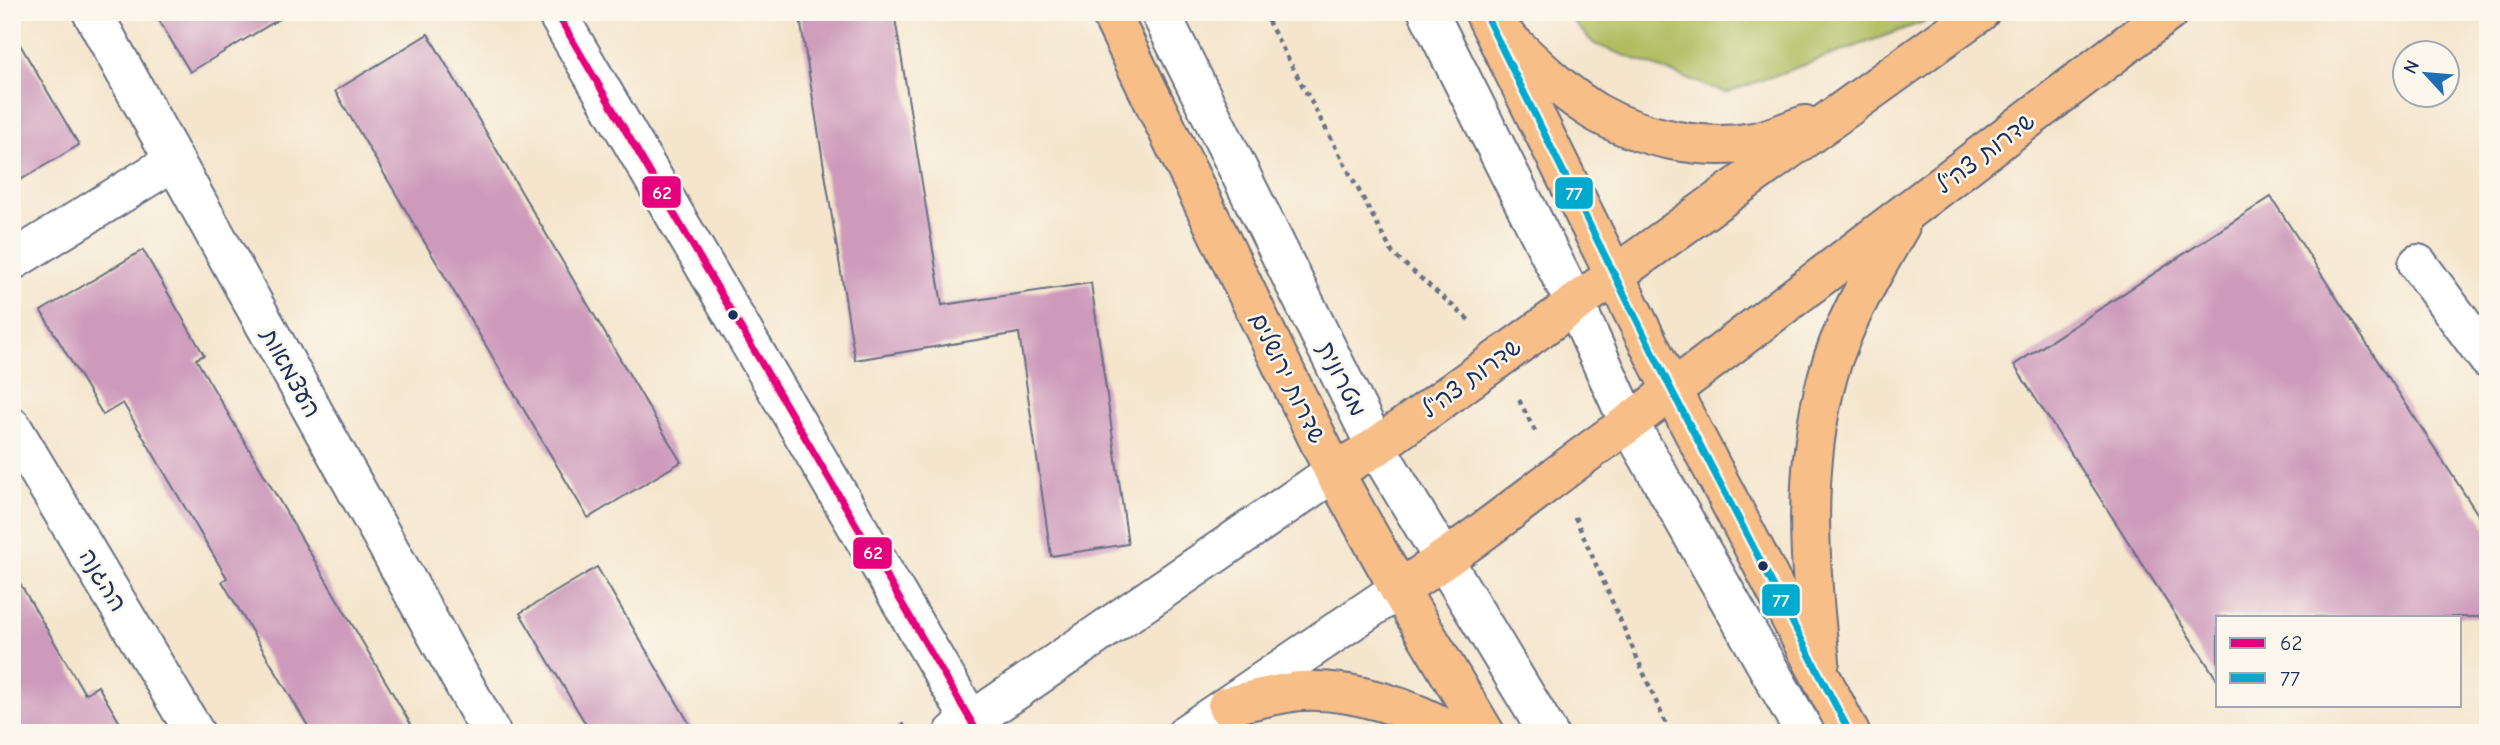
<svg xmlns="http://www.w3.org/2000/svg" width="2500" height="745" font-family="'Comic Neue','Playpen Sans Hebrew',sans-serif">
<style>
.green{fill:#b0bc5e;stroke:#66765e;stroke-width:2}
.building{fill:#cd9abb}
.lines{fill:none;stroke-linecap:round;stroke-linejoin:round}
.minor-casing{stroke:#676f84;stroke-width:42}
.major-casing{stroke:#676f84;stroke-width:42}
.path{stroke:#676f84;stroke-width:4.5;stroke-dasharray:5 5;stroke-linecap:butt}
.minor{stroke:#fff;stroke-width:38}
.major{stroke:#f7be88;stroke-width:38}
.bus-1-casing{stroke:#fbf7ec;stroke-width:12}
.bus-2-casing{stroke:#fbf7ec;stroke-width:12}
.bus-1{stroke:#e5007d;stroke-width:7}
.bus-2{stroke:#00a9ce;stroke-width:7}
.bus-dot{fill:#1b2f5e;stroke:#fbf7ec;stroke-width:2.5}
.labels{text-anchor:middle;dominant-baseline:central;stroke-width:5;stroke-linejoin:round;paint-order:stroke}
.street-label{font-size:24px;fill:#1b2f5e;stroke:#fbf7ec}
.line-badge{stroke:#fbf7ec;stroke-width:2.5}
.badge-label{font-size:19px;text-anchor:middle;font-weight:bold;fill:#fff}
</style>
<rect width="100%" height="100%" fill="#fbf7ec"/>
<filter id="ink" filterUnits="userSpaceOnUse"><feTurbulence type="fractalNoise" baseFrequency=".0143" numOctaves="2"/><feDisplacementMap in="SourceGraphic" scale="14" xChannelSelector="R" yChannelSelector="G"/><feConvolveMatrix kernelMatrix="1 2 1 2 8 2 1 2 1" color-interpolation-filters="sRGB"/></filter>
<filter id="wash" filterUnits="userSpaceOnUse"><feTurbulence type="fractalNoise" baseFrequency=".00686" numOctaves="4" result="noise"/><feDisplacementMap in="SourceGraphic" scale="28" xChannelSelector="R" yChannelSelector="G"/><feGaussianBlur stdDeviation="1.57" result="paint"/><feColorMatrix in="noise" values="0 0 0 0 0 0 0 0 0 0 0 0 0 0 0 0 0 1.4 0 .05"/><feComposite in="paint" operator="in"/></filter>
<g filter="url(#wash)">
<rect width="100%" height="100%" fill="#f4e5cc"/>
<!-- green -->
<polygon class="green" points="1564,12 1936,12 1923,22 1726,93 1594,44"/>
<g id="blocks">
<!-- building -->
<g class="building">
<polygon points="154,12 291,12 190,72"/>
<polygon points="799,12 894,12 942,305 1091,283 1128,544 1051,556 1019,333 855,360"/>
<polygon points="12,31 79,145 12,185"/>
<polygon points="428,34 681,462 588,518 335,91"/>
<polygon points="2271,197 2488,530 2488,617 2218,617 2218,681 2014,365"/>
<polygon points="143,250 204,355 196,359 416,733 312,733 222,581 227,578 123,403 103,415 41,311"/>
<polygon points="597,567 695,733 591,733 520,613"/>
<polygon points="12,570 85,694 98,686 126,733 12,733"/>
</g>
</g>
</g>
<g filter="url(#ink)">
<use href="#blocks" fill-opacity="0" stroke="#676f84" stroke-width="2"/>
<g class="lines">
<!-- minor casing -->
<g class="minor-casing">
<g id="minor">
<polyline points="92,12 491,733"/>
<polyline points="556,12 978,733"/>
<polyline points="1160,12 1376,447 1548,733"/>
<polyline points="1428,12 1575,304 1629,423 1805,733"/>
<polyline points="12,261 174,161"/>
<polyline points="2418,264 2488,359"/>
<polyline points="12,427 195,733"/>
<polyline points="954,733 1334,472"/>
<polyline points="1187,733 1399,589"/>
</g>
</g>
<!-- major casing -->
<g class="major-casing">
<g id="major">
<polyline points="1110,12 1334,472 1399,589 1485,733"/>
<polyline points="1484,12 1671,389 1850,733"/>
<path d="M1506 37C1534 63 1563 93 1597 113 1641 138 1704 151 1754 142 1771 139 1789 130 1805 125"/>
<polyline points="1334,472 1376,447 1980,12"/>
<path d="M1399 589C1479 540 1551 476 1629 423L2169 12"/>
<path d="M1820 661C1809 566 1802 469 1828 375 1843 322 1873 273 1900 226"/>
<path d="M1227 706C1251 701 1276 693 1301 691 1352 688 1411 708 1455 733"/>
</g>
</g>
<!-- path -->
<g class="path">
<polyline points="1263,12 1393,254 1470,321"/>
<polyline points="1519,400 1536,433"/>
<polyline points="1575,517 1670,733"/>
<polyline points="893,733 909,721"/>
</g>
<!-- minor -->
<use href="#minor" class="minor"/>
<!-- major -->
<use href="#major" class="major"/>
<!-- bus-1 casing -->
<g class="bus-1-casing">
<polyline id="bus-1" points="556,12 978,733"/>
</g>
<!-- bus-2 casing -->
<g class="bus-2-casing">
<polyline id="bus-2" points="1484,12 1671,389 1850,733"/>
</g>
<!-- bus-1 -->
<use href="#bus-1" class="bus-1"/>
<!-- bus-2 -->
<use href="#bus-2" class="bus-2"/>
</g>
</g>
<!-- markers -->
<g class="bus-dot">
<circle cx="733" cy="315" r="6"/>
<circle cx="1763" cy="566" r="6"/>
</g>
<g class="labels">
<!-- street labels -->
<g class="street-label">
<text transform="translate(1985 153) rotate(-37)">שדרות צה"ל</text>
<text transform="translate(291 373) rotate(61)">העצמאות</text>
<text transform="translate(1288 378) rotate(64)">שדרות ירושלים</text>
<text transform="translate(1471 378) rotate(-36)">שדרות צה"ל</text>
<text transform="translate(1342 379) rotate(64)">מטרונית</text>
<text transform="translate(103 580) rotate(59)">ההגנה</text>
</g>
</g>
<g class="line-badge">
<rect x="641" y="175" width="41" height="34" rx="7" fill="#e5007d"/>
<rect x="1554" y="176" width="40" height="34" rx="7" fill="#00a9ce"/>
<rect x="852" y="536" width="41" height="34" rx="7" fill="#e5007d"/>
<rect x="1761" y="583" width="40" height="34" rx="7" fill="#00a9ce"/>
</g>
<g class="badge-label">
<text x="662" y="199">62</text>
<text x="1574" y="200">77</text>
<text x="873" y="559">62</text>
<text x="1781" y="607">77</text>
</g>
<!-- margin -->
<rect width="2500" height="745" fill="none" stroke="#fbf7ec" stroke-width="42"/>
<!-- legend -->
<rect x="2216" y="616" width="245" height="91" fill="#fbf7ec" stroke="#a1a7b3" stroke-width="2"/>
<rect x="2230" y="638" width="35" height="10" fill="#e5007d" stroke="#a1a7b3" stroke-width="2"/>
<text x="2280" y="650" font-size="21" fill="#1b2f5e">62</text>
<rect x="2230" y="673" width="35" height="10" fill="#00a9ce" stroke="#a1a7b3" stroke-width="2"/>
<text x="2280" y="686" font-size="21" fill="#1b2f5e">77</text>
<!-- north arrow -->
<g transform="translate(2426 74) rotate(296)"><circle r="33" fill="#fbf7ec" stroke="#a1a7b3" stroke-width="2"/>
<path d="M0-5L12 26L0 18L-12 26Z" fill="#1f6fb2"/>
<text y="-10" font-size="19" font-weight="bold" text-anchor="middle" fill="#1b2f5e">N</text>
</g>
</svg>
